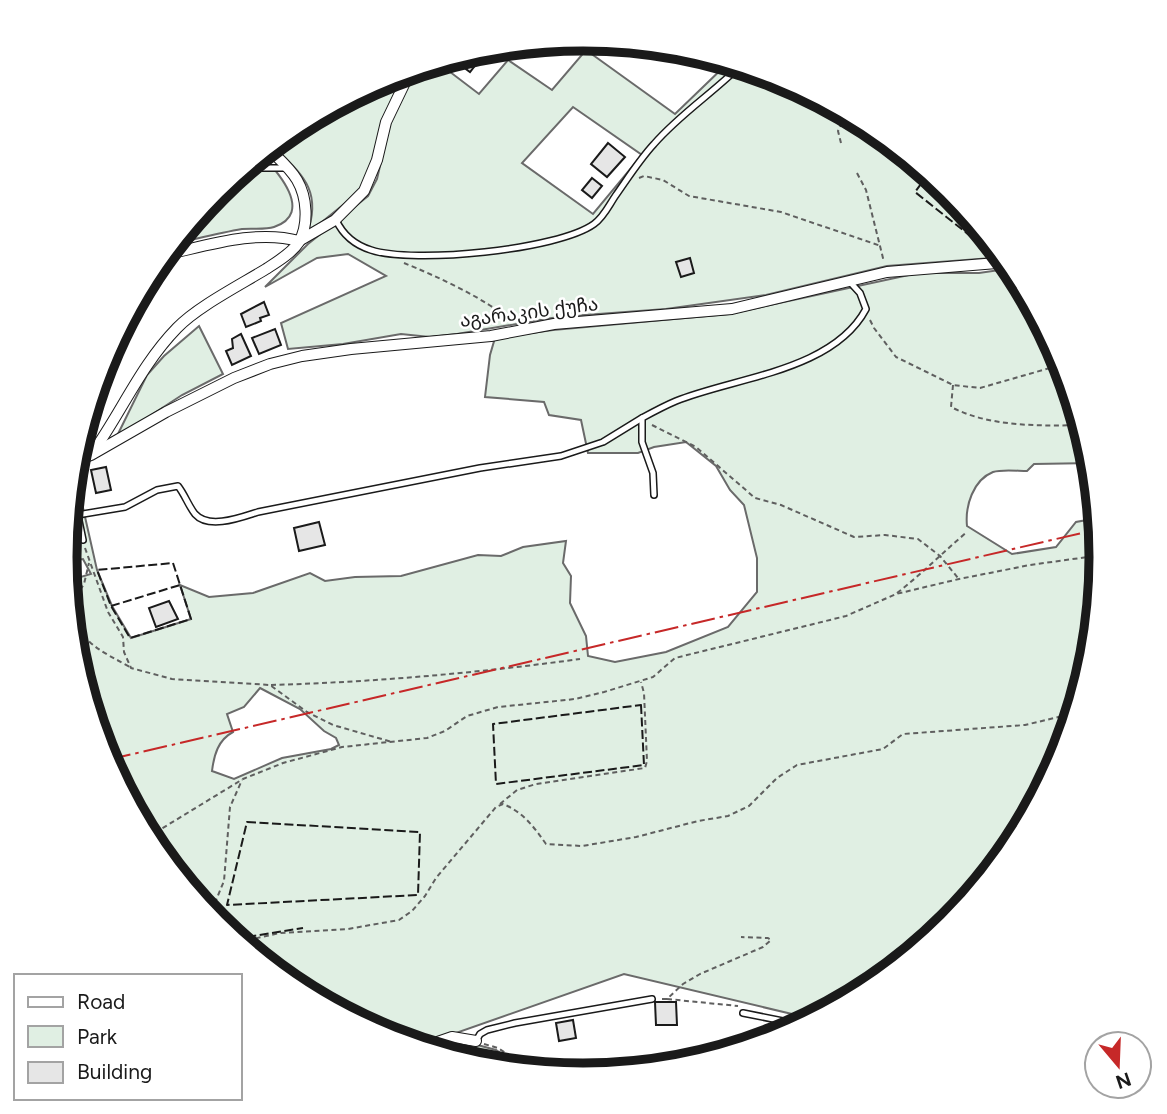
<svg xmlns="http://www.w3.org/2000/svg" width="1167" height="1114" font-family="Figtree,'Noto Sans Georgian',sans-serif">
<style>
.green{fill:#e0efe3;stroke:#6a6a6a;stroke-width:2;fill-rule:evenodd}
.building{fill:#e6e6e6;stroke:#1a1a1a;stroke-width:2}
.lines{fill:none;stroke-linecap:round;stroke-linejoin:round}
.lane-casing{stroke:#1a1a1a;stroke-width:8}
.street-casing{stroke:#1a1a1a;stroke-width:12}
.path{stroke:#5f5f5f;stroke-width:2;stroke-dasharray:5 3.5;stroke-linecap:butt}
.lane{stroke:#fff;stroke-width:5}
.street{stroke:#fff;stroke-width:10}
.fence{stroke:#1a1a1a;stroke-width:2;stroke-dasharray:9 3.5;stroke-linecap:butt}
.power{stroke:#c62828;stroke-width:2;stroke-dasharray:24 5 3.5 5;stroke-linecap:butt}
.labels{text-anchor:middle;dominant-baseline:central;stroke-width:5;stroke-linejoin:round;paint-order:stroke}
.street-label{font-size:19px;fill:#1a1a1a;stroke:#fff}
.rim{fill:none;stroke:#1a1a1a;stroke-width:9}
</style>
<rect width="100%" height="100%" fill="#fff"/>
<!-- green -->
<g class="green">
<path d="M586 50 675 114 729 62 782 78 872 126 950 191 1005 257 887 266 766 295 666 309 558 317 457 334 430 337 401 334 343 344 288 349 281 323 386 276 348 254 317 258 265 287 308 244 368 196 377 179 391 119 415 69 437 62 479 94 508 60 552 90ZM573 107 642 155 593 214 522 163Z"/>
<path d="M405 72 383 118 374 159 359 192 307 234C323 189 301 174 272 145 307 117 362 85 405 72Z"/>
<path d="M261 154C277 171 315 213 274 227 265 230 252 228 242 229 219 233 196 239 173 244L203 208 217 206 211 197 217 190Z"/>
<path d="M1013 268 1063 359 1093 463 1034 464 1027 471C1018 471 1002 469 993 472 973 480 965 506 967 526L1012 554 1056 547 1076 522 1098 518 1102 557 1092 659 1062 756 1014 845 950 924 871 988 813 1019 624 974 419 1046 385 1036 295 988 217 923 152 845 104 755 75 658 67 581 91 574 83 559 65 562V554L76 550 68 526 74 468 97 570 112 606 131 638 191 619 180 585 209 597 253 593 310 573 325 581 355 577 401 576 478 555 501 556 523 547 566 541 563 563 571 576 570 603 586 636 588 656 615 662 666 652 728 627 757 592V558L744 505 730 490 716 466 686 442 654 447 638 453H588L581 420 549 415 544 402 485 397 490 355 495 338 553 330 729 314 918 273H979ZM260 688 300 709 324 731 336 738 339 745 331 749 282 758 234 779 212 771C214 755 218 740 233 732L227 714 244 707Z"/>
<polygon points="199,326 223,374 182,395 116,438 147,375 164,356"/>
<polygon points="459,1040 496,1050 526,1070 482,1065 464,1060"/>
</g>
<!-- building -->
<g class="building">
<polygon points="644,44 669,47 671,48 665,60 642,48"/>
<polygon points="479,50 484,54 470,72 451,58"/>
<polygon points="608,143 625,157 607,177 591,164"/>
<polygon points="592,178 602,186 592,198 582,190"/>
<polygon points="690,258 694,273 681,277 676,262"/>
<polygon points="264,302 269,315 260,318 261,321 246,327 241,314"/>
<polygon points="275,329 281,345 259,354 252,338"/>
<polygon points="241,334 251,356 232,365 226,351 233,348 232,339"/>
<polygon points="106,467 111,490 96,493 91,470"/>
<polygon points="319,522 325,545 299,551 294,528"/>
<polygon points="169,601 178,619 156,627 149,608"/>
<polygon points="655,1002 676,1002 677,1025 656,1025"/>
<polygon points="573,1020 576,1038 559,1041 556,1023"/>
</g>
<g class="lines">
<!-- lane casing -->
<g class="lane-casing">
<g id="lane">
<polyline points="244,168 288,168"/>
<path d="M336 220C343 235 355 245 371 250 413 264 558 250 594 224 604 217 609 205 616 195 628 178 640 159 654 144 680 114 713 93 741 65"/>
<polyline points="72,487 83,540"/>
<path d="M654 495 653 473 642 442V418C653 412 664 406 676 401 736 377 833 371 866 309L860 293 849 281"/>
<path d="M77 515 125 507 157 490 178 486C185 495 188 505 195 514 209 530 242 517 258 512L480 468 561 456 603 442 642 418"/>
<polyline points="743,1013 803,1025"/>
<polyline points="476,1041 480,1034 487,1030 515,1023 652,999"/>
</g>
</g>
<!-- street casing -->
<g class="street-casing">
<g id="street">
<path d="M164 255C206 246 256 229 299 241L335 220 364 191 377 160 386 122 411 70"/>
<path d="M93 452C122 411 141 365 177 328 197 307 240 285 266 269 277 262 292 253 299 242 309 224 307 197 297 180 290 168 278 158 268 148"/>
<polyline points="74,462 91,455 166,412 234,378 270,364 302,356 351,349 491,336 554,324 732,309 887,272 1009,262"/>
<polyline points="423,1047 452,1037 476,1041"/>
<polyline points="721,1055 783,1035"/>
</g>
</g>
<!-- path -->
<g class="path">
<polyline points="841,143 838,131 847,113"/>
<polyline points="857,173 866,190 884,262"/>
<polyline points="639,178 644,176 663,180 689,196 781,212 881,246"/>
<path d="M404 263C436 276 487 299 512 322"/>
<polyline points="870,320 874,328 896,357 953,385 980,388 1064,364"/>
<path d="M953 385 951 407C990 427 1039 426 1083 425"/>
<polyline points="652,425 696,447 755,498 781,505 854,537 885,535 918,539 940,556 958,578"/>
<polyline points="85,548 108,612 123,637 124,652 131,668 172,679 270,685 307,712 333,725 392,742"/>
<path d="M897 593C922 574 943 552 967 532"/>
<path d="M71 613C82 644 103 652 130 667"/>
<polyline points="71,613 72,603 84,584 89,563"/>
<path d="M271 685C375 682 477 673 580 659"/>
<polyline points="500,804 517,790 536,784 645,768 647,761 644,693 641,682"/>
<polyline points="148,837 243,779 283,763 342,747 427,738 445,731 467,716 498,707 575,699 604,692 653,677 675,658 846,616 896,594 959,579 1030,565 1102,555"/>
<polyline points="214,920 214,905 224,881 230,807 242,780"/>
<path d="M239 942 280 933 348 929 399 920 412 911 425 896 436 878 496 807 503 804C523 812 534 827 546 844L582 846 636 837 698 821 728 816 749 806 777 778 797 765 883 749 903 734 1025 725 1075 713"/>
<polyline points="662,999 667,999 683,984 700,974 763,947 771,940 768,938 741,937"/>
<polyline points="667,999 738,1006"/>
<polyline points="379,1033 424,1036"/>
<polyline points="484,1044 498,1048 532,1070"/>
</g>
<!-- lane -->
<use href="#lane" class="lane"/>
<!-- street -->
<use href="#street" class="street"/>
<!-- fence -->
<g class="fence">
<polyline points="929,173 915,192 988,250 994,244"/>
<polyline points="80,439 87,437 84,426"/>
<polygon points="173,563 191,619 130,638 111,606 97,570"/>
<polyline points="111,606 180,585"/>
<polygon points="641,705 644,765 496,784 493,724"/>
<polygon points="247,822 420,832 418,895 227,905"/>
<polyline points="200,903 209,903 209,914"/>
<polyline points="235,939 303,928"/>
</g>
<!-- power -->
<polyline class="power" points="107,760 1099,529"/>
</g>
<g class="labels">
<!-- street labels -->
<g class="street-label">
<text transform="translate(529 312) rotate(-7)">აგარაკის ქუჩა</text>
</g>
</g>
<!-- crop -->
<path d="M0 0H1167V1114H0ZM77 557a506 506 0 1 1 1012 0a506 506 0 1 1-1012 0Z" fill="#fff" fill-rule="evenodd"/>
<path class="rim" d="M77 557a506 506 0 1 1 1012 0a506 506 0 1 1-1012 0Z"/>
<!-- legend -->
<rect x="14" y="974" width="228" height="126" fill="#ffffff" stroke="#a3a3a3" stroke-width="2"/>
<rect x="28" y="997" width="35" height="10" fill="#ffffff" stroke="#a3a3a3" stroke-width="2"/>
<text x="77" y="1009" font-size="21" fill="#1a1a1a">Road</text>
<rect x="28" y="1026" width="35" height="21" fill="#e0efe3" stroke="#a3a3a3" stroke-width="2"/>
<text x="77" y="1044" font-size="21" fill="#1a1a1a">Park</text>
<rect x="28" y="1062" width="35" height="21" fill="#e6e6e6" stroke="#a3a3a3" stroke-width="2"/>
<text x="77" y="1079" font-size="21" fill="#1a1a1a">Building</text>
<!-- north arrow -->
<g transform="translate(1118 1065) rotate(161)"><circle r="33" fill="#ffffff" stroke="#a3a3a3" stroke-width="2"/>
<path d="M0-5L12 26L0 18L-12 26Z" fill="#c62828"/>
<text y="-10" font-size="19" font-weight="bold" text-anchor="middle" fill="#1a1a1a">N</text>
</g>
</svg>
